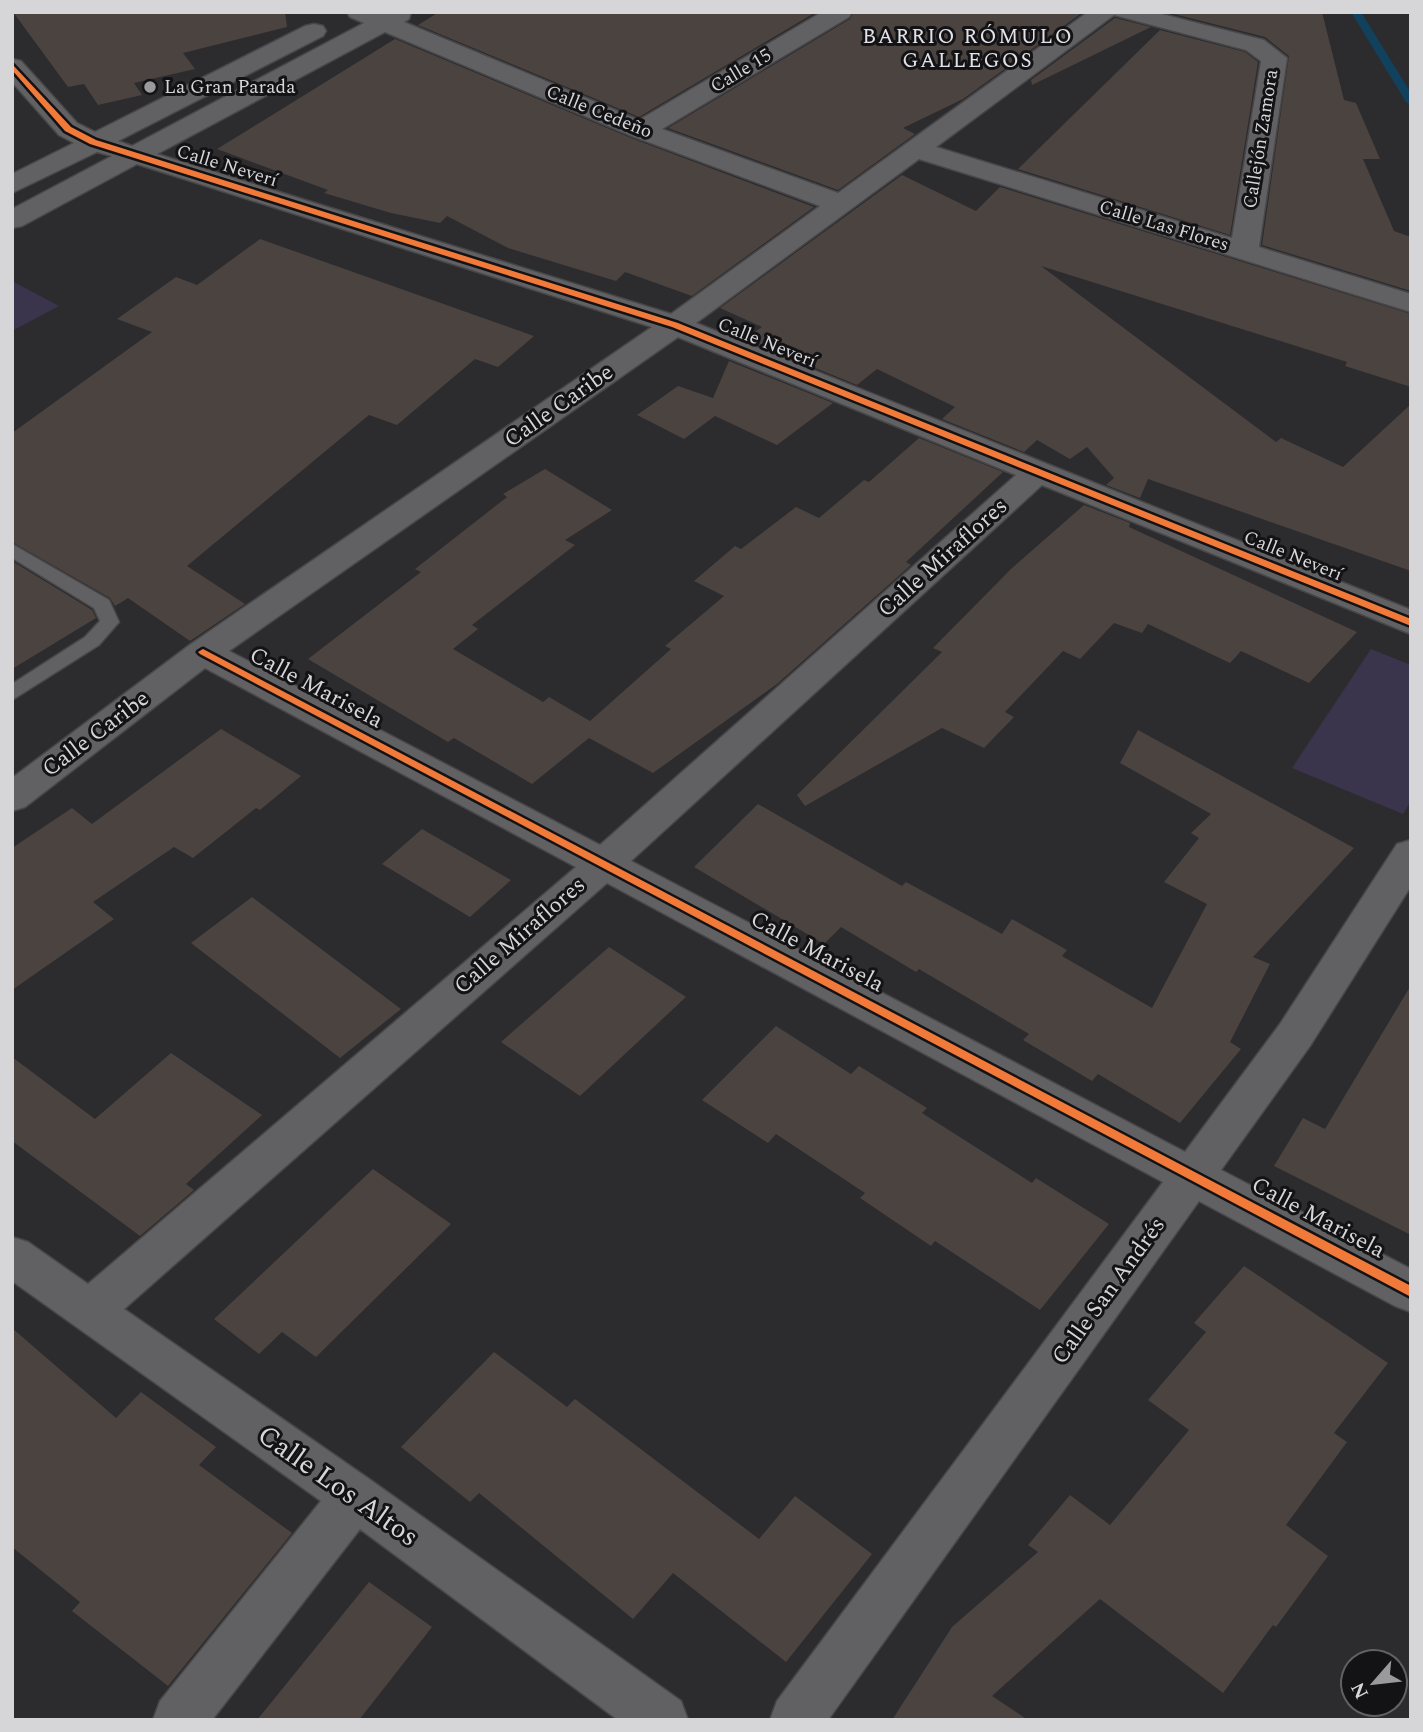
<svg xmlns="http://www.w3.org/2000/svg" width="1423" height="1732" font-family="Spectral,serif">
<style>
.green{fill:#3a354c}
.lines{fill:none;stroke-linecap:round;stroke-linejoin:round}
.stream{fill:#12415d;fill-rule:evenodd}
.building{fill:#4b4340}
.lane-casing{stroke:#474648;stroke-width:3}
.street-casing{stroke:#474648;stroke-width:3}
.lane{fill:#616163;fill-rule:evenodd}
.street{fill:#616163;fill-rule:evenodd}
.cycleway-casing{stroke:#131315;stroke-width:5}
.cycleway{fill:#f17a3a;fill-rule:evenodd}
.poi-dot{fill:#9a9a9c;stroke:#131315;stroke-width:2.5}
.labels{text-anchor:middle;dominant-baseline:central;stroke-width:6;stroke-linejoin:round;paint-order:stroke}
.far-street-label{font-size:19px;fill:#d6d5d8;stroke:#131315}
.far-poi-label{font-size:19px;fill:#d6d5d8;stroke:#131315;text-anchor:start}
.far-neighbourhood-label{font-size:21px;letter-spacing:2px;fill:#e3e2e9;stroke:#131315}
.street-label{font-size:23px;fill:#d6d5d8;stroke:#131315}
.near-street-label{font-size:28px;fill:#d6d5d8;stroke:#131315}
</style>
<rect width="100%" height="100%" fill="#2c2b2e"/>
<!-- green -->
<g class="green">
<polygon points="12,281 59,306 12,331"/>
<polygon points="1371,649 1411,665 1411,801 1403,814 1292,768"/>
</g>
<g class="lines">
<!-- stream -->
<polygon class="stream" points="1351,12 1361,12 1411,93 1411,105 1406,102"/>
</g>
<!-- building -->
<g class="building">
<polygon points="13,12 285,12 287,27 183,53 195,69 134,83 142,95 98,105 84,84 68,87"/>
<polygon points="439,12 816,12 639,117 418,25"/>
<polygon points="854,12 1083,12 963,99 903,128 915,134 838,190 668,128 850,19"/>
<polygon points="1166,12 1322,12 1344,100 1356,103 1380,159 1363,159 1394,231 1411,237 1411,291 1262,245 1289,56 1265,37"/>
<polygon points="1115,18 1151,27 1032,85 1031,80"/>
<polygon points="1160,30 1245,52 1258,62 1230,235 1018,169"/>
<polygon points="395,39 631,138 814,207 692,296 625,272 616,281 508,248 447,216 440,223 391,213 324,193 328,190 217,149"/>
<polygon points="902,175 976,211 1000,187 1411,314 1411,387 1345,366 1347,362 1041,266 1276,442 1281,438 1343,467 1411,404 1411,571 1148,479 1140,498 1106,485 1114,478 1087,447 1070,459 1037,440 1024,452 942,419 955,407 877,369 857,385 744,339 762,327 720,308"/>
<polygon points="260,239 534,336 498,367 475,359 397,425 369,415 187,566 245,604 190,641 128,598 115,606 110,598 12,542 12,433 152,332 117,319 176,277 197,285"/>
<polygon points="729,361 833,403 777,445 715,416 684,439 637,415 678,386 713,398"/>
<polygon points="919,438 1003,472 906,562 911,565 777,684 653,773 589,738 532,784 454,738 448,742 308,659 421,572 415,569 507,497 503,494 545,469 612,510 565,540 575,545 472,625 478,629 453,649 543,702 549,697 590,721 671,649 665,646 724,596 694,581 735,546 741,549 796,507 819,518 864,480 869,482"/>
<polygon points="1084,505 1130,523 1129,527 1357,632 1309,683 1241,651 1230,663 1148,624 1142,633 1114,623 1080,659 1063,651 1005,712 1014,717 984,748 942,728 805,806 797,795 942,652 933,648 1011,569"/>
<polygon points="12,561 92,610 96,618 12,669"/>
<polygon points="221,729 301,776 260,810 256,808 193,858 174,847 93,902 114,919 12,990 12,848 72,808 92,824"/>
<polygon points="1138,730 1354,848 1253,957 1270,964 1230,1042 1241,1049 1180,1123 1098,1074 1092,1081 1023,1040 1029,1034 919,969 916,972 841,927 824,944 694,867 758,804 902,886 906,882 1002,934 1012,919 1067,950 1062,956 1152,1008 1207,904 1164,882 1199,838 1191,833 1211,814 1120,763"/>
<polygon points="422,829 511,880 470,917 382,864"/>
<polygon points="252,897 401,1009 340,1058 191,943"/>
<polygon points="609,947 686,997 580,1096 501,1042"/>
<polygon points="1411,985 1411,1235 1274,1166 1303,1118 1325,1129"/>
<polygon points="776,1026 851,1074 859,1066 927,1108 922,1113 1032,1183 1036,1178 1109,1224 1040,1310 935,1241 931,1246 860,1198 865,1193 776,1134 768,1143 702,1100"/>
<polygon points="171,1053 262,1115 186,1184 194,1190 140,1236 12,1141 12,1057 95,1119"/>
<polygon points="373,1169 451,1224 316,1357 282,1332 259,1354 214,1319"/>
<polygon points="1244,1266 1388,1363 1334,1433 1347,1442 1286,1525 1328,1556 1276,1627 1273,1625 1223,1693 1100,1599 992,1696 1028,1720 892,1720 952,1627 1038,1552 1028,1545 1070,1495 1110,1525 1189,1430 1148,1400 1206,1332 1194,1323"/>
<polygon points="12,1328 116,1418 141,1392 216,1447 199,1465 292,1533 168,1686 72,1611 80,1602 12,1547"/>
<polygon points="494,1352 567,1407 575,1399 759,1539 795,1496 872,1554 786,1662 673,1573 633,1619 479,1493 470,1502 401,1447"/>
<polygon points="369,1582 432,1627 359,1720 257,1720"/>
</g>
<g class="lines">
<!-- lane casing -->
<g class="lane-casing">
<polygon id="lane" points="12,544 109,600 119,622 99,645 12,700 12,684 85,637 100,621 94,608 12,558"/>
</g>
<!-- street casing -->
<g class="street-casing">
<path id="street" d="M347 12H411L409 19 404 22 639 120 822 12H852L849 17 662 129 838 193 1088 12H1154L1264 40 1287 58 1259 247 1411 294V312L919 159 696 323 1411 610V634L1042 485 631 861 1185 1152 1280 1024 1397 844 1411 840V886L1310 1046 1221 1170 1411 1269V1312L1395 1306 1199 1201 828 1720H770L777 1701 1163 1182 607 883 124 1309 372 1481 681 1701 688 1720H618L360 1529 212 1720H153L160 1701 321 1501 12 1281V1237L28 1242 88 1284 576 867 205 668 25 807 12 811V778L191 644 652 327 137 164 22 226 12 228V209L112 156 97 152 12 193V174L74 143 59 135 12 82V59L21 61 77 123 95 132 305 26 314 24 323 26 326 31 323 36 118 141 132 146 364 23 350 17ZM1114 15 1246 50 1261 61 1232 238 936 147ZM385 32 632 136 820 206 671 314 157 154ZM678 337 1016 475 600 845 229 651Z"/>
</g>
<!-- lane -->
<use href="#lane" class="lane"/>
<!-- street -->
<use href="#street" class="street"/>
<!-- cycleway casing -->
<g class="cycleway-casing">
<g id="cycleway">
<polygon points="12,64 71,127 96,140 678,323 1411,619 1411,626 672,327 90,144 65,131 12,70"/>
<polygon points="203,649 1411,1286 1411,1297 200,654 198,652"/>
</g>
</g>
<!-- cycleway -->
<use href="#cycleway" class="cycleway"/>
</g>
<!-- markers -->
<circle class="poi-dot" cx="150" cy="87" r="7"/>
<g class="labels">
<!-- far-street labels -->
<g class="far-street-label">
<text transform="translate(741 71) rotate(-31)">Calle 15</text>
<text transform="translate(599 112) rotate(22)">Calle Cedeño</text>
<text transform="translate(1261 139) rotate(-81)">Callejón Zamora</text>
<text transform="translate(227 166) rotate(17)">Calle Neverí</text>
<text transform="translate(1164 226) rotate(17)">Calle Las Flores</text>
<text transform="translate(767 343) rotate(22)">Calle Neverí</text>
<text transform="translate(1293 556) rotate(22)">Calle Neverí</text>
</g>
<!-- far-poi labels -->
<g class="far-poi-label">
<text x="164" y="87">La Gran Parada</text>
</g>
<!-- far-neighbourhood labels -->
<g class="far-neighbourhood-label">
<text x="968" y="37">BARRIO RÓMULO<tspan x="968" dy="24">GALLEGOS</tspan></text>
</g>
<!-- street labels -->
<g class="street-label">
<text transform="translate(559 406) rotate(-35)">Calle Caribe</text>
<text transform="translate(943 558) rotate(-42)">Calle Miraflores</text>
<text transform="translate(316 688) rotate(28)">Calle Marisela</text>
<text transform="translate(96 734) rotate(-37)">Calle Caribe</text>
<text transform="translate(520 936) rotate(-41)">Calle Miraflores</text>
<text transform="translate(817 952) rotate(28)">Calle Marisela</text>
<text transform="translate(1318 1218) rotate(28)">Calle Marisela</text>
<text transform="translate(1109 1291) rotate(-54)">Calle San Andrés</text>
</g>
<!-- near-street labels -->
<g class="near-street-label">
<text transform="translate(338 1486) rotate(35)">Calle Los Altos</text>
</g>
</g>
<!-- border -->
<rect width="1423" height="1732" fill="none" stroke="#d6d5d8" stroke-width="28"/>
<!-- north arrow -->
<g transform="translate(1374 1683) rotate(242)"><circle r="33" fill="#131315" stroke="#616163" stroke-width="2"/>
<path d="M0-5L12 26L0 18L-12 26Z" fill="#9a9a9c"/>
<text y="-10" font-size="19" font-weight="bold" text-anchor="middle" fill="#d6d5d8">N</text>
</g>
</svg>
